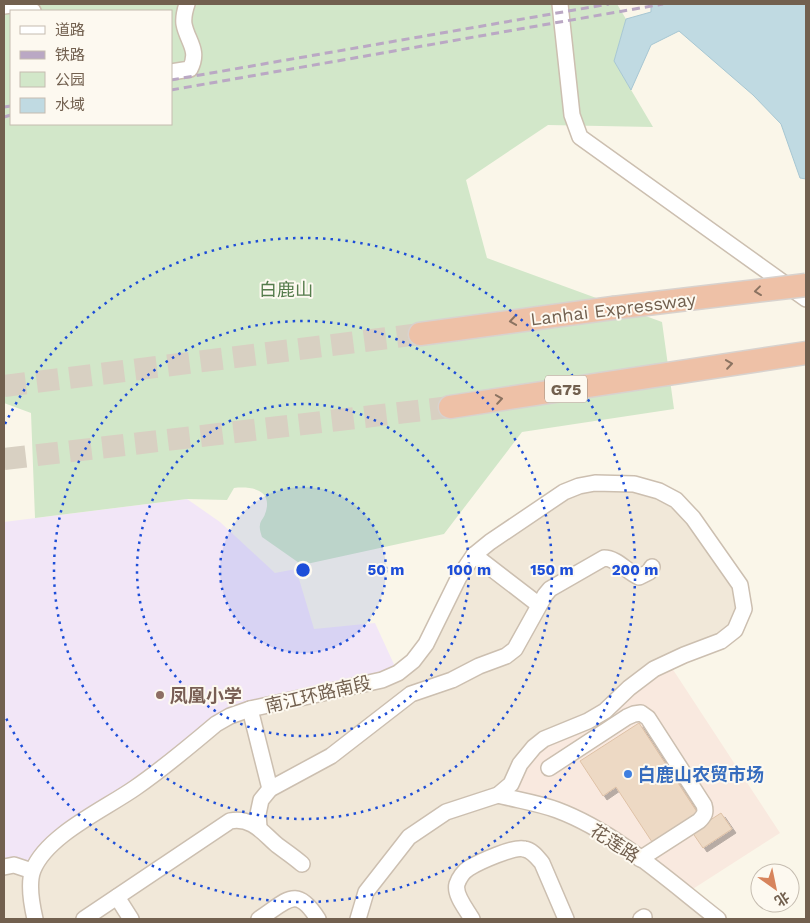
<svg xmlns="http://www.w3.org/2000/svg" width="810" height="923" font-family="'Work Sans','Noto Sans SC',sans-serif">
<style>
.residential{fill:#f1e8d9}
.commercial{fill:#f9e9df}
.education{fill:#f2e6f7}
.green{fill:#d2e7c9;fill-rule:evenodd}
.water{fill:#c0dae2;stroke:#a7c7d3}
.building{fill:#edd9c4;stroke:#dec1a6;filter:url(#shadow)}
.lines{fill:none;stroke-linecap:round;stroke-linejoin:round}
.highway-tunnel{stroke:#d8d0c2;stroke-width:22;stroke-dasharray:22 11;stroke-linecap:butt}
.minor-casing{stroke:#ccbfb0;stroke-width:18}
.highway-casing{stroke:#d8d2ce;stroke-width:25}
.minor{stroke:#fff;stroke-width:15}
.highway{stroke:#eec1a7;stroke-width:22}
.rail{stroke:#baa8c4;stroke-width:3;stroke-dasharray:8 5;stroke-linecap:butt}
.highway-bridge-casing{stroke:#d8d2ce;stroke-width:25;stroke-linecap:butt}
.highway-bridge{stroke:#eec1a7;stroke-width:22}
.oneway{stroke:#8b7361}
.ring{fill:none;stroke:#1d4ed8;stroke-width:2.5;stroke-dasharray:2.5 5}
.education-dot{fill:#8d6e63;stroke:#fdf9f0;stroke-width:2}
.shop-dot{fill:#3f7fe0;stroke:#fdf9f0;stroke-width:2}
.labels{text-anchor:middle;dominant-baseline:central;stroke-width:4;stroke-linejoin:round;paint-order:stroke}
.shield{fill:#fdf9f0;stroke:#9c8e7f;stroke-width:1}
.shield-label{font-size:16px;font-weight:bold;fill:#72604f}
.park-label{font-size:18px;fill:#557c4c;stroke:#fdf9f0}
.street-label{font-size:18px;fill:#72604f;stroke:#fdf9f0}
.education-label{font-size:18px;font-weight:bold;fill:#785e54;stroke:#fdf9f0;text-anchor:start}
.shop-label{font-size:18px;font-weight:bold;fill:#366cbe;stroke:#fdf9f0;text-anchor:start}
.centre{fill:#1d4ed8;stroke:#fdf9f0;stroke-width:2.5}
.ring-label{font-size:15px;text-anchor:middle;font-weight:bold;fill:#1d4ed8;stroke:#fdf9f0;stroke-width:4;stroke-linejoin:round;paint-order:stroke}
</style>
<defs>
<filter id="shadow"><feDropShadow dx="4" dy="4" stdDeviation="0" flood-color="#0004"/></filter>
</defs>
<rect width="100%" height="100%" fill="#faf6e9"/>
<!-- residential -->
<polygon class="residential" points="595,483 676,500 740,585 735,630 654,669 589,826 718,919 4,919 4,867 43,855 216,724 398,673 490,542"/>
<!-- commercial -->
<polygon class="commercial" points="668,662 780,833 685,894 589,826 498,795 534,747 588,721"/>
<!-- education -->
<polygon class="education" points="187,499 220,522 275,573 296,569 314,629 375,623 398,673 250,709 61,836 32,871 4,867 4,522"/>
<!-- green -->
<path class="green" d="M4 4H617L626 19 614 61 653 127 548 125 466 180 487 258 662 322 674 409 522 432 444 534 302 565 262 537C261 534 259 528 260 525 260 521 264 518 265 514 274 490 252 486 234 488L227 500 187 499 35 518 31 413 4 403ZM11 11H171V124H11Z"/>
<!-- water -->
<polygon class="water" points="651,4 806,4 806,179 800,178 781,124 753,95 679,31 651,45 631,90 614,61 626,19 651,12"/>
<!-- building -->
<g class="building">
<polygon points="639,723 699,815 654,845 616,787 603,796 580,761"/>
<polygon points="721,813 732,829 703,848 692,832"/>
</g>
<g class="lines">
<!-- highway-tunnel -->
<g class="highway-tunnel">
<polyline points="4,386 420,334"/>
<polyline points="4,459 450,407"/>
</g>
<!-- minor casing -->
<g class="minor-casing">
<g id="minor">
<polyline points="560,4 572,115 580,137 806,299"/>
<polyline points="4,6 18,4 33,11"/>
<path d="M171 72 190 69C200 50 187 41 184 24 183 17 185 10 187 4"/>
<polyline points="474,555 539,605"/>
<polyline points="250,709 270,789"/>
<path d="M549 768 627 717 634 714 641 713 648 718 704 805C706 812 705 815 699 821L640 859"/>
<path d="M498 795C517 800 538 803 557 810 616 832 669 881 718 919"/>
<path d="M259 827 258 814 261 800 270 789 331 756 411 694 452 680 479 666 506 656 515 649 545 595 550 589 604 558C617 558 627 572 639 577L649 572 652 567"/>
<polyline points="4,867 14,865 32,871"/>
<polyline points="117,897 131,919"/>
<path d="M35 919C32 906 28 883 33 870 47 835 105 809 135 788 164 768 190 746 216 724L230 716 250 709 382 680 398 673 413 661 426 644 459 577 474 555 490 542 564 492 579 486 595 483 634 484 659 491 676 500 693 518 740 585 744 609 735 630 721 641 684 655 654 669 629 688 605 711 588 721 544 739 534 747 520 764 511 784 498 795 446 812 409 837 366 892 358 919"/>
<path d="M84 919 230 821C252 817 262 832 277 845 285 851 294 857 302 864"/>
<path d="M259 919C287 901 296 884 318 919"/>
<path d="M472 919C467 910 454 895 457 884 459 878 464 871 469 868 479 862 514 846 524 849 532 850 537 857 542 863L566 919"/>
<polyline points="641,919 644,917"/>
</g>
</g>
<!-- highway casing -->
<g class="highway-casing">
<g id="highway">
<polyline points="420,334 613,308"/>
<polyline points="450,407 806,353"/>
</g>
</g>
<!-- minor -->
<use href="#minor" class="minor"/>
<!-- highway -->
<use href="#highway" class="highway"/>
<!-- rail -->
<g class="rail">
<polyline points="171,80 609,4"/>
<polyline points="171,90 663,4"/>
<polyline points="4,107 11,106"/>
<polyline points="4,117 11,115"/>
</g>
<!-- highway-bridge casing -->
<g class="highway-bridge-casing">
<polyline id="highway-bridge" points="613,308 806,285"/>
</g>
<!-- highway-bridge -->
<use href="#highway-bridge" class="highway-bridge"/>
</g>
<!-- one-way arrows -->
<defs><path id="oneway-chevron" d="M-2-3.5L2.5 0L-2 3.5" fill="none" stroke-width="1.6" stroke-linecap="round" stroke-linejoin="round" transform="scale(1.25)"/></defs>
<g class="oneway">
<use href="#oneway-chevron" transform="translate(758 291) rotate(173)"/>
<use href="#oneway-chevron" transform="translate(513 321) rotate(172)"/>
<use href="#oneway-chevron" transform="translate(729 364) rotate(-8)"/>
<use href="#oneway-chevron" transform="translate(499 399) rotate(-9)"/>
</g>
<!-- distance rings -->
<circle cx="303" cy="570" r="83" fill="#1d4ed8" fill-opacity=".12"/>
<g class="ring">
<circle cx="303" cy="570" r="83"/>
<circle cx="303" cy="570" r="166"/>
<circle cx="303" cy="570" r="249"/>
<path d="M5 424A332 332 0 1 1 5 716"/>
</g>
<!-- markers -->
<circle class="education-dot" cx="160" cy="695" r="5"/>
<circle class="shop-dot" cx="628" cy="774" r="5"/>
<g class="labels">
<!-- shield labels -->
<rect class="shield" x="545" y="375.5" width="42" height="27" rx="4"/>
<g class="shield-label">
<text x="566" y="389">G75</text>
</g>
<!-- park labels -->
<g class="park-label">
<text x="286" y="289">白鹿山</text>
</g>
<!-- street labels -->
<g class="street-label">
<text transform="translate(613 309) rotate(-7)">Lanhai Expressway</text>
<text transform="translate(318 694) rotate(-13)">南江环路南段</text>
<text transform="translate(615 843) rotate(33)">花莲路</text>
</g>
<!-- education labels -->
<g class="education-label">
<text x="170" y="695">凤凰小学</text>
</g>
<!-- shop labels -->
<g class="shop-label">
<text x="638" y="774">白鹿山农贸市场</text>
</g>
</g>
<circle cx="303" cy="570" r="8" class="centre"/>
<g class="ring-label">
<text x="386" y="575">50 m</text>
<text x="469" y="575">100 m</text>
<text x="552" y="575">150 m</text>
<text x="635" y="575">200 m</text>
</g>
<!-- border -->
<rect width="810" height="923" fill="none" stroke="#72604f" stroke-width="10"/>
<!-- legend -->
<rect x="10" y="10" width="162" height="115" fill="#fdf9f0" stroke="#c5bcb0"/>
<rect x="20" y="26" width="25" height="8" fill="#ffffff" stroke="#c5bcb0"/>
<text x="55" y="35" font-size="15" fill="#72604f">道路</text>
<rect x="20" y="51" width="25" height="8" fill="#baa8c4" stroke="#c5bcb0"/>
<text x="55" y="60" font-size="15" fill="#72604f">铁路</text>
<rect x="20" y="72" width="25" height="15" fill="#d2e7c9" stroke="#c5bcb0"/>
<text x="55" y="85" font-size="15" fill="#72604f">公园</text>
<rect x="20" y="98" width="25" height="15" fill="#c0dae2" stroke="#c5bcb0"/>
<text x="55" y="110" font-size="15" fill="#72604f">水域</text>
<!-- north arrow -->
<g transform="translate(775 888) rotate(147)"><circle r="24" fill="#fdf9f0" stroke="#c5bcb0"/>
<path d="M0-4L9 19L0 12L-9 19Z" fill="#d7845c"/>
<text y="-8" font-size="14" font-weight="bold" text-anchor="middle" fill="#72604f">北</text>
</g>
</svg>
